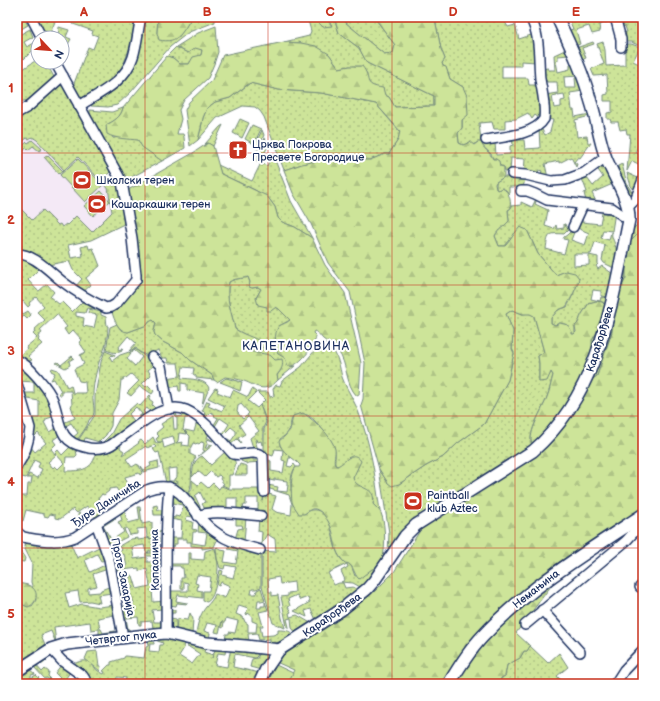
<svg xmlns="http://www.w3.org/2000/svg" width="660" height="701" font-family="'Balsamiq Sans',sans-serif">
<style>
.built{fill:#f4e9f6}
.grass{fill:url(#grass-dots);stroke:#748a7c;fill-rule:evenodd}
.forest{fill:url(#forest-firs);stroke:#748a7c}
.garden{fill:#cde499;stroke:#748a7c}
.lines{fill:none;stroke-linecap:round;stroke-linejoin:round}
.minor-casing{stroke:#1b2f5e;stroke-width:12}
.tertiary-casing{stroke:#1b2f5e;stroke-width:14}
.secondary-casing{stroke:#1b2f5e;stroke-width:15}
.minor{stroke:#fff;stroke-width:9}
.tertiary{stroke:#fff;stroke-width:11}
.secondary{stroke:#fff;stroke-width:12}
.grid{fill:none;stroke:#c8321e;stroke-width:1;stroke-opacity:0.55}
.labels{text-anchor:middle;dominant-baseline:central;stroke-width:4;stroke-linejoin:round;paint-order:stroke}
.poi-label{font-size:11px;fill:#1b2f5e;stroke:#fff;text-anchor:start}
.street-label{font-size:11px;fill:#1b2f5e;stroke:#fff}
.neighbourhood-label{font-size:12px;letter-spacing:1px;fill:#1b2f5e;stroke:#fff}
.neatline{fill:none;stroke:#c8321e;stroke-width:1.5}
.grid-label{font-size:13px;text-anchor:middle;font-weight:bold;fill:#c8321e}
</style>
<defs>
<pattern id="grass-dots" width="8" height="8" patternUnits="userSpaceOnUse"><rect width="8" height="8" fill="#cde499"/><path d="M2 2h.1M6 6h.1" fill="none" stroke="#afc486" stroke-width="1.8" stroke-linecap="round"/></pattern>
<pattern id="forest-firs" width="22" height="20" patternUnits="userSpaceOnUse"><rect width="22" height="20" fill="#cde499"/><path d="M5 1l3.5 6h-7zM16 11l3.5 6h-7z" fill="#afc486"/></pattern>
</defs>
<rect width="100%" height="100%" fill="#fff"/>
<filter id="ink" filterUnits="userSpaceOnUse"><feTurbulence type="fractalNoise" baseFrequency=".025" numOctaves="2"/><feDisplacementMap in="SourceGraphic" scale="8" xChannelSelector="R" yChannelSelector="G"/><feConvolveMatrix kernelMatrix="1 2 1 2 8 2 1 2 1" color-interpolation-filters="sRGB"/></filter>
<g filter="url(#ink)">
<!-- built -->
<polygon class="built" points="17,134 31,137 37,140 64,169 78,157 108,188 112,213 92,232 76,216 62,227 57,227 36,216 32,220 17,208"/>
<!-- grass -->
<g class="grass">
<polygon points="17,17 23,17 28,25 18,31 19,35 30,29 33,37 24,42 27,47 36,42 38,45 24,59 17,50"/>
<polygon points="36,17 57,17 48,38 47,38"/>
<path d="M75 17H136C127 61 126 77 82 98L79 96 73 86 88 47 93 49 98 36 92 34 93 31 73 24Z"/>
<path d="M146 17H158L157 33 178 38 192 17H215V22L189 32 170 47 131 92 117 105 108 107 91 106C98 98 110 94 119 87 140 69 141 42 146 17Z"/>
<path d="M307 17H313L323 27 332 25 325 17H334L339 33 359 48 367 63 434 96V106L395 107 389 97C382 94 372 88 368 81 366 79 367 75 366 72L350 66 339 68 329 54 301 43 284 42 309 36 311 31Z"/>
<polygon points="345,17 374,17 395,45 393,53 384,54 346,23"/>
<path d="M429 17H502L508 27 515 25 519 39 534 34 536 62 521 61V66H502V78H528L529 85H539L540 106 539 118 535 115 532 119 528 113 516 119 505 120V129H494L492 122 479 123 481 141 510 137 511 141 495 143 496 155 510 154V146L513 145 512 137 515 136 517 140H524L525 149 540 148 539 129 541 128 545 135 550 132 553 120 547 119 545 95 557 93V95L552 96 554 108 561 107V101L565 100 564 94 558 95 557 82H547L546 80H542L541 69 548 68V70H555L554 55 567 49 569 55 558 56V60L556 61 558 72 570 69V64H572L578 76 564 77 565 88H576L575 78 578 77 583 91 570 93 572 110H574L575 117 590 114V116L575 120 577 137 587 136 588 143H591L580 158 578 157 574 162 577 164 576 167 571 157 559 163V161L545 164 548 178 541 174 542 171 539 170 537 175 524 173 525 159 511 158 510 172H505L504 167 500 166 496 159H493L491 154 478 142C473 146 465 146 459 143L458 133 462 128 463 87 450 79 446 68 443 66 442 63 445 59 441 49 435 19Z"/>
<polygon points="568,17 612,17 607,22 599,25 600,32 592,34 589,26 576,30 580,44 575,46 568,31 573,29"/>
<polygon points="618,17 643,17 643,47 631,42 624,42 622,33 627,32 625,26 621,27"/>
<polygon points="59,27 69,30 66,37 71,39 67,46 65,47 62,46 62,38 58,38"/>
<polygon points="593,42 594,44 582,48 586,58 581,60 576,48"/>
<polygon points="603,42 605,50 606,66 625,65 625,44 631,44 640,47 633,61 643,66 643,142 641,141 635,152 642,156 640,159 643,161 643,166 632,161 627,171 630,134 627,134 626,129 620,130 618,122 611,122 610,119 607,119 607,113 612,112 612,101 604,101 604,95 608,94 607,75 594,76 591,69 604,64 597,44"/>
<polygon points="176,47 188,53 195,47 202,50 201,55 189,64 180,64 173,58 167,56"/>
<polygon points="38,59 38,62 46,62 55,79 30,100 17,102 17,73"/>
<polygon points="61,83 64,84 110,167 110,172 101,181 78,157 64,170 37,140 32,137 29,139 27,138 17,146 17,117"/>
<polygon points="250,83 279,90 321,93 376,104 400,132 398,140 389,154 385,154 370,160 360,160 344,155 302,164 284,170 264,117 260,111 255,107 243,106 217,118 198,140 201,128 203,118 207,108 215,102 230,98"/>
<path d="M123 108C121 117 114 121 106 125L113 138 121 137 139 140 162 161 126 180 89 117 90 116V110L112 112Z"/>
<polygon points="240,119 249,123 242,138 233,133"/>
<polygon points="223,125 213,146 208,143 205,144 220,127"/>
<polygon points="252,125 261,129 254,144 245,139"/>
<polygon points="262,130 264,135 258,149 254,147"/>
<polygon points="265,138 268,146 260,162 255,160"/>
<polygon points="32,140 42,149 39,151 33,146 28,150 26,148 22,153 19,149 27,142 28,143"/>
<polygon points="47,155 63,171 59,174 44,157"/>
<polygon points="272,155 275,160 291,201 312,238 295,227 282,222 278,218 275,207 270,200 255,190 221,174 218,165 252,181 261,163 267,166"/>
<polygon points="602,163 615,183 592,193 597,204 586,201 584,193 587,192 581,176 595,167 596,170 587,178 593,186 603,177 596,167"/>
<polygon points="622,164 627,184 633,194 628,193 617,171 619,170 618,166"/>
<polygon points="642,170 643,172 636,192 631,186 627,173 638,178"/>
<polygon points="504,177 526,177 523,187 509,187 509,194 506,190 502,188 498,190 496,189 496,182"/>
<polygon points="110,180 114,180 119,184 124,224 91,240 68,245 71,258 83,256 81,247 88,245 89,249 93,248 100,266 86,278 91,285 83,292 75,287 82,279 73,270 69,261 48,265 17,251 17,202 19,204 18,206 32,220 43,210 58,225 60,224 62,227 66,224 67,225 76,216 92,232 112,212 108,188 104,185"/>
<path d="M536 199H537L535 204 548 210 545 226 554 229 556 225 557 229 564 228V224H565L566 227H571L564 234C549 233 548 233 546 249L564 254 568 240 563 239 564 237 567 235 573 229 575 230 571 240 585 245 589 233 575 227 581 212H583L582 222 600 224 602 213 611 214 612 211 615 212 612 231 603 230 601 238 609 240 611 232H612C611 238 614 240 615 245 618 252 616 259 615 266L614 268 604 263 602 260 605 245 595 242 591 254H574V266L589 265V255L598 257V264L596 266 598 269 602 266 613 274 609 297 601 296V291L593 290 591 299 600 301 601 297 609 298 600 336 589 364 592 352V340L602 324 605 307 603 302 596 301 589 303C587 307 584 310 582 314 579 319 580 322 575 326V334L572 335V332L568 325 560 323 555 325 551 323V318L558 310 567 307C570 301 578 285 579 278 572 270 565 271 556 275L538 254 527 230 520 228C514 233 511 240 505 246H499L495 236C498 229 504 227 509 221L508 210 511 208V206L521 205V202L532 207Z"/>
<polygon points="643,217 643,231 641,231 630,242 626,261 626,278 617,297 614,310 612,332 597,376 590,381 631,232"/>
<path d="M18 258 24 259 39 269 28 280 37 290 39 291 47 284 54 292 50 297 59 304 62 302 72 312 82 302 95 309 87 308 85 313 76 312V316L84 318 83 326 94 328 97 315 88 313 89 309 101 312V315L106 317 107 326H108C108 335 106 345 103 353 102 356 100 359 99 362 96 372 93 385 93 395 92 404 98 415 89 420 87 428 80 435 76 442L71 439 78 433 71 423 64 427 63 423 75 418 71 406 72 405 71 391H62V395H60L59 392 61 391 54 379 51 380 55 373 51 371 52 368 58 370 67 387 71 385 73 393H86L85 382 79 381 74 369 84 364 80 355 86 352 79 342 82 340 73 330 68 335 64 329 67 327 57 314 40 330 42 333 38 336 39 339 38 340 42 344 28 356 32 360 27 362 20 355 27 349 26 347 37 338 33 334 35 332 34 330 45 320 37 312 44 306 36 297 29 303 30 305 28 307 23 301 17 306V275L21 267 17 265Z"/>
<path d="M248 277 252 288 258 287 261 289 256 298 271 311 275 307 279 309 290 320 279 326 285 358 290 367 295 366 278 380 277 375 281 370 275 360 271 356C260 354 253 356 246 345L260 348 249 337 235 329C232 313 225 298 229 282 235 278 241 279 248 277Z"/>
<polygon points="17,307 23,314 28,311 31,315 27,319 24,316 20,319 17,318"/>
<path d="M512 310 523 314 530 313 534 316 544 352 538 356 539 363V381L551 372 553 375C551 382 550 390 547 397 543 410 527 431 532 445L481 479 388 553 389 533 379 469 388 483 399 484 426 466 443 457 458 443 484 424 508 380 514 353 512 349 513 331 506 314Z"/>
<path d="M151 320 156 321 154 332 155 335 163 342 182 352 190 360 212 375 214 380 196 378V376L193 374 194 368 183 367 181 378C190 379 206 379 209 388L202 406 204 393 187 390V384L181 383V391H179L178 386 168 388 166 378 180 376 178 363H168L167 358H162L158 350 154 352 152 356 150 353 148 354 152 359 138 351 136 348 129 351 136 343 128 336 118 348 119 350 123 348 121 349 122 351C117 354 111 352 106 350L110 327 117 324 120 329 128 332 147 325Z"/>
<path d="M321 343C337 345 339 365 342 377 345 386 350 393 354 402 358 409 360 417 363 425 372 453 376 482 380 511L373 504 374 498 354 482 353 478 354 475 349 457 342 465 337 466 335 465C334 460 336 457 335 452 334 442 318 422 309 416 304 413 299 414 293 416 288 427 293 431 280 439V446L291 458H289L287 466 291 467 294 464 296 467C290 473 290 486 292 495 294 501 300 508 304 514 310 510 314 508 321 512 336 524 330 544 341 559 344 563 347 562 351 565L355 576 372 569 380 567 362 588 353 583 341 582 345 580 341 571 348 567 347 564 328 573 334 585 339 583H343L345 588 353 587 359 590 317 622 311 609 305 611 307 617 294 611 310 602 308 597 300 600 297 595 288 599 290 606 288 607 291 612 289 613 290 617 297 615 314 625 297 634 292 628 291 618 287 619 289 627H287L281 597 288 596V593L295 592 294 582 280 584 279 577 268 579 269 592H272V596L278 595 282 618 285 628 273 623 262 586V551L276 552 275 539 267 534 261 545 262 532 258 531 259 518 263 513 264 510 262 514 248 510H258V498H246V505H244L243 508 246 509V510L237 512V498H227V508H228L203 511 204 507 202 504 205 502 200 492 195 496 202 511 198 510 187 496 192 489V480L198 485 201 482 208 488 213 483 219 489 221 486 230 489H262L264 493 263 501 265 493 276 496 272 509 276 512 291 515 292 504 289 495 267 488 268 485 278 487 277 491 287 492 288 485H287V481L274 479V481L265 479 267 459 271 461V471L283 473 285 461 282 460 283 450 275 449 273 456 264 453V429L267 422 260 405 265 400 257 392H268L270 397 274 396 273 389 276 385 280 386 282 381 301 367Z"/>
<polygon points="135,349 158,366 160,374 153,366 148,370 151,375 142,384 146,387 148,385 154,391 152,394 140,386 131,396 127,393 139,381 131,374 126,378 124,378 123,380 121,380 119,400 112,413 111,426 106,435 99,442 96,441 85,438 84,442 77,442 95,415 95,396 101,362 105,351 115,355 114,357 112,355 110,357 112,361 120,355 129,352 131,354 127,359 135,366 142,357 134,350 132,353 130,352"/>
<polygon points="72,356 74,358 69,361 70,365 65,368 56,363 58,362 61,365"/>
<path d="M20 366 23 367 45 391 55 416 46 419V421L44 422 49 432 58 427 61 434 53 440 56 444 51 449 56 455 48 462 53 468 55 466 58 469 64 463 55 453 58 450 62 455 71 446 76 450 77 455 75 457H66L65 471C82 471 93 470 96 452L119 443 121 446 120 448 124 451 122 455 139 443 138 442 141 440 145 444 153 437 156 443 162 442H158L156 439 159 436 156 433 163 427 161 424 173 416 174 429H177V419L173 410 176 411 177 417 183 416 184 412 188 414V418H185L183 430 187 434 179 433 178 441 176 443 183 442 182 445 189 446 190 436 185 431V430L194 432 197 421 210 433 207 437 213 441 207 439 206 441 208 442 206 447 205 448H208L209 444 213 445 202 454 198 456 205 451 203 450 204 443 201 442 199 444 197 443 196 444 193 443 190 449V454L196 457C188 468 194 481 189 493L186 494 177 487 178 483 175 481 178 483 176 486 166 483 159 452 156 453 153 449 156 447 154 445 147 448 146 446 126 459 132 467 137 464 138 465H139L142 473 140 475 139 473 125 477 128 485 124 487V489L122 491 124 495 119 499 117 496 120 494 116 488 109 489V491L104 495 102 494 98 499 100 502 99 505 102 507 100 509 102 512 96 518 87 506 77 513 73 509 60 519 55 518V515L50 514 48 517 44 516V514L26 510 23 521 19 519 17 517V497L19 498 20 496H27L28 484H31L32 478H27L29 474 38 478 42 469 38 467 40 463 34 460 26 478 17 476C17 470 27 453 30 446L35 452 46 443 38 433 35 436 33 434 30 418H39V401L28 399 24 400 22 393H34V382L19 381 17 370 18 367ZM173 436 175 444 164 448 162 439ZM177 468V477L174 479V481H169L168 469Z"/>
<polygon points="226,378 242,382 240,391 233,388 233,387 220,382"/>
<polygon points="215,388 218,389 217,392 230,397 233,390 248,397 252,389 256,392 256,393 248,401 257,408 260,405 266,422 263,428 263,445 262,445 261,441 258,442 257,439 255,440 258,450 254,451 250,438 259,431 247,415 249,413 241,404 238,406 237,412 243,419 246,416 248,417 239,425 245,434 238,438 241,443 237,439 229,446 225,441 228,439 231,441 236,434 236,431 231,427 223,435 226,438 224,440 221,437 229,424 220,418 214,428 212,428 218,418 214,416 215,415 211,412 204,419 203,418 205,412 202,411 207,401 210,402 208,406 215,409 215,408 222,411 225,406 208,398"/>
<polygon points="150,395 151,396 149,399 153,402 152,405 157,410 151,413 147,408 143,411 147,416 139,420 137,418 142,414 136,407 129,414 136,424 125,430 120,431 116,438 100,445 111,434 119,419 137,403 140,406"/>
<path d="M226 451C236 462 238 460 232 475H229V488L222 485 224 484 220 479 221 477 219 475 216 477 211 471 205 477 198 471 192 477C193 468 193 460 202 456L211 465Z"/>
<polygon points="253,455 253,460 261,460 261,462 248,463 248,464 241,461 243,456"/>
<polygon points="158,461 159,468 143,472 141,466 144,470 151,466 150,463"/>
<polygon points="240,464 247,466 247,475 235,475"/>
<polygon points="175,493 182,502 194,514 193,517 187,516 186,520 193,522 192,529 197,530 196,532 193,532 192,543 205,545 207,533 198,532 199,522 218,538 214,547 202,549 202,547 191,546 191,542 187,542 187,539 177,539 177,544 175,544 174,547 168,547 169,538 181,538 182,521 170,519 168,516 175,518 175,516 180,517 183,507 182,504 182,505 173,503 170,514 171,494"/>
<polygon points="157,505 158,510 165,509 164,515 154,515 153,506"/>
<path d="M138 507H140L142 524 152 522V531H163L158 533 159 542 156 540V542H152L153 554 155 556 156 562 164 561 160 564 152 566 154 581 165 580 164 586 154 587V589L152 590 153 602 165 601 162 609 152 610 154 622H163V628L153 629 152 621 141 622V625H139L138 617 126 618 128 629 130 630V634L125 633 119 605 122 604 123 607 134 603 130 592 119 595 114 576 120 575V577L117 578 121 591 133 588 128 573 133 576 137 589 150 586 147 569 139 571V568L114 571 112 564H115L116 569 127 566 124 554 121 555 119 552 122 550 119 546 131 539 138 538V540L145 539V538L152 539 147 537 146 528 137 529V534L130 535 127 528 124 529 127 537 117 542 115 538 124 532 118 522 122 520 120 514H119L124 510 128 523 140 520ZM144 545 146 552 149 553 148 551H151V553H146V556H153V562H147V557L134 559 132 547Z"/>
<polygon points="80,513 89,525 81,530 78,514"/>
<polygon points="114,516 116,518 103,526 111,539 113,538 116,544 108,547 100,527 102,524"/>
<polygon points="236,516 246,517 244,542 235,539 238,529 243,528 242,525 236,525"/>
<polygon points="25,542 37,542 37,547 39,547 39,542 70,542 77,558 103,545 107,560 101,561 97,554 85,560 90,572 107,564 109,580 105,570 93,574 97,586 88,588 88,593 100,592 101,590 111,586 112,593 98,595 100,603 90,601 80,602 78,591 65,593 69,608 82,604 99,607 114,605 120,635 117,635 114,615 98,618 100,629 101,629 103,633 115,631 115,635 99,636 99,629 91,630 90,622 54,627 56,643 48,648 47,645 55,641 51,631 41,635 47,649 20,665 17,659 17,598 19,602 32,606 36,600 31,582 32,563 24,547"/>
<path d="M227 544 249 550 258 554 261 553V587L256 589H252L251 594H256L257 590 261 588 265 601 261 602V600H258L257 608H261V606H265V602L268 610 259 612 263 626H260L262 636 273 635 278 633V630C285 630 289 630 294 635L284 641 270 644V639L259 640 257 633 248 634 249 642 225 641 226 634H229V632L235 633 238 621 226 618 225 622H224L223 628 221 627 222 621 219 633 215 632 217 625 207 623 204 631 210 633 209 640 196 637C196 627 200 614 206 607 210 602 213 600 215 594L225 598 230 586 221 582 219 586 217 585 220 570 223 571 222 575 233 578 236 567 225 565 224 569 220 568 217 559C220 567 216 591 211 598 210 600 208 601 207 602L203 601V591H209L211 577 197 575 195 583 198 584 197 590 202 591V598L178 595 176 601 187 603V604L177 603 176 606 169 605V591H188V583L184 582V589H181V578H184L183 568H181L180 566H168V564H189V553H191V559L204 560 205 551 215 548 217 559 216 548 217 547 221 550 226 551 224 562 236 564 238 551 228 549 229 547ZM239 605 248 608 246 614 247 615 248 613 252 616V621L257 623 256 632H248V624L245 622 243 617 236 614Z"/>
<polygon points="17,550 20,551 25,558 24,562 17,561"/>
<polygon points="168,610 175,610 175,613 172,613 171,618 176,619 176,631 170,630"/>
<polygon points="190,613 193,619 192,635 176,631 177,619 188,620"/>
<path d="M157 637 183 641 184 648 179 656 192 664 200 654 189 647 188 648 187 642 206 647 204 652 213 655 212 658 215 650 208 647 226 648 225 654 218 653 215 665 227 667 231 648 260 651 257 656 255 658 235 654 233 667 260 673 255 684H231L226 682 225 684H125L126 678 117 677 116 684H100L85 675 73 664C94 655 87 667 104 674L105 672 103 671 109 665H111V662L124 658 125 656 144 658 146 647 148 646 149 640 151 639 154 643V644H150L149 651 159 652 160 645H162L163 643 155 640 154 639Z"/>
<polygon points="530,646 548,663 559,653 568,667 557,676 565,684 500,684 501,678 505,676 507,665 520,658 524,651 527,651"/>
<polygon points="97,651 99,666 101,666 100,671 85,659 88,652"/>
<polygon points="261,651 267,654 261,670 250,667 252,659 257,658"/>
<polygon points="51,655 73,670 71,673 70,672 62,684 55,684 60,678 55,673 62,664 51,656 43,664 39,663"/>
<polygon points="35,664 42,672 45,669 49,672 48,676 50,678 49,679 53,684 47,678 45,679 33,666"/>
<polygon points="29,669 35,674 31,675 31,678 36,675 39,678 32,684 29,684 26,681 24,682 19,675"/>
</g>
<!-- forest -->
<g class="forest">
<path d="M158 17H192C182 32 179 44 159 40L157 33Z"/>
<polygon points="313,17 325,17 332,26 323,27"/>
<path d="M334 17H345L346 23 384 54 393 53 395 45 374 17H429L435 19 441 49 445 59 442 63 443 66 446 67 450 79 463 87 467 96 468 115 462 120V128L458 133 459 143 463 145 470 142 474 145 478 142H481C483 149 490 152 493 159H496L499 161 500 166 504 167V177L496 182 495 184 496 189 498 190 502 188C510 192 510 199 511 208L508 210 509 221C504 227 498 229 495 236L499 246H505C511 240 514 233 520 227L527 230 538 254 556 275 566 271 575 273 579 278C578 285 570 301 566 307L558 310 551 318V323L555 325 560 323 568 325 572 332V334H574L576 332 575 326C580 322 579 319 582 314 584 310 587 307 589 303L596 301 602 302 606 306 602 324 592 340V352L589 364 559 418 532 445C527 432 543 410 547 397 550 390 551 382 553 375L551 372 547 381 539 382V363L538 356 544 352 534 316 530 314H523L512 310 506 314 513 331 512 349 514 353 508 380 484 424 458 443 443 457 426 466 399 484 392 486 388 483 379 469 361 405 363 399 365 363 350 292 328 263 311 224 293 193 284 170 302 164 344 155 360 160H370L385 154H389L398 140 400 131 376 104 321 93 279 90 250 83 230 98 215 102 207 108 203 118 201 128 198 140 190 146 185 110 189 102 212 80 223 55 284 42 301 43 316 46 329 54 339 68 350 66H362C373 79 361 85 383 88L385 95 389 97 395 107 434 106V96L367 63 359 48 339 33Z"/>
<path d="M216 26 218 52 214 64 208 78 184 100 179 110 181 119 177 134H183L184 137 185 148 162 161 142 147 138 140C129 139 115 139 107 134L106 125C114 121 121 117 123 108L167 56 173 58 180 64H189L193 57 201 55 202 50 195 48 188 53 176 47 198 33Z"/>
<path d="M208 143 213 146 221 174 267 196 275 207 278 218 282 222 295 227 312 238 325 265 345 293 361 363 359 395 357 396C345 384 348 364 338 351 334 345 328 343 323 339 320 336 319 333 314 331L313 333 316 336C316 345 297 369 288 366L285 358 278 354C276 346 273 334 279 326 282 324 287 323 290 320L279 309 276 307 271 311H267V307L258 305 256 298 261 289 258 287 252 288 249 287 250 282 248 277C241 279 235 278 229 282 225 298 232 313 235 329 245 336 258 338 268 346L260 348 247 345 250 351C260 355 267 351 275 360L282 359C284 366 281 370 277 375L278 380C265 394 257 386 244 381 238 379 232 378 225 377L217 382 214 380 212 375 190 360 182 352 163 342 155 335 154 332 156 323 153 320 149 322 147 325 128 332C119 332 114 320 112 312 125 302 140 287 140 270L128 190 193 153Z"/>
<polygon points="641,231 643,231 643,510 574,555 516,633 530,646 527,651 524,651 520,658 507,665 505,676 501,678 500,684 287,684 294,670 276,662 280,657 360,603 375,591 394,572 421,529 430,521 529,458 590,381 597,376 612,332 614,310 617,297 626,278 626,261 630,242"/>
<path d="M303 413C314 420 332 436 335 449 336 454 333 459 335 465L337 466C346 463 352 448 361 461L353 478C357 491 377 485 373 504 376 508 379 509 381 513 386 524 386 557 380 567L372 569 359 579C353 574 354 563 345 563 341 559 338 555 336 549 335 544 334 539 333 534 332 526 322 507 312 509 309 510 306 513 304 514H299C297 510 293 506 292 502 291 493 290 474 296 467H299L300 465C293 457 281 453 279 441L285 436 290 430 293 416Z"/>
<path d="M17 583C21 584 27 584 30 586 40 591 37 604 28 607 16 603 17 595 17 583Z"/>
</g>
<!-- garden -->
<g class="garden">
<polygon points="78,159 103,185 85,202 60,175"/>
<polygon points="101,191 110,201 93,216 84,206"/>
<polygon points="276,665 293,673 287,684 267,684"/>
</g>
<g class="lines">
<!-- minor casing -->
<g class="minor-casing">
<g id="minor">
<polyline points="31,17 42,38"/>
<polyline points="615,17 621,39 621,47"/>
<path d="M79 106C100 93 125 82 133 57 137 44 138 30 141 17"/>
<polyline points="17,113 28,107 63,76"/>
<path d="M486 140C502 137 535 135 544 119 546 106 542 92 540 79 538 57 541 37 530 17"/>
<polyline points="512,174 526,175 551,181 565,180 584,173 606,157"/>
<polyline points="521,191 527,191 535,194 547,200 612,208 629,220"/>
<polyline points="628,207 635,200 643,180"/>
<polyline points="573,227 583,205"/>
<path d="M17 254C33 253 51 273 63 282 76 292 91 301 106 308L111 307 116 304 136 280V275L132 238 122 182 55 62"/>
<polyline points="152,357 161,366 169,409"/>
<path d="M17 360C28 364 49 389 53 400 61 421 57 442 85 447 91 449 99 449 106 447 111 446 115 442 119 439 136 428 164 400 186 410 204 418 220 440 233 454 242 457 252 449 263 456L264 492"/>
<path d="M17 384 30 428C29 441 25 455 17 466"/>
<path d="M198 516C209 509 248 515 261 516"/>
<polyline points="96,523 109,559 123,637"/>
<path d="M17 532 23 537 28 538C45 541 60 543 75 537L147 490C175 479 184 497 199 516 205 524 212 530 220 535 231 543 247 546 260 550"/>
<polyline points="640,587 643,585"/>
<polyline points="542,610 580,652"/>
<polyline points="525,625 626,541 636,530 643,515"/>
<path d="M166 633C167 585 164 536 169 487"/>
<polyline points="51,649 62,661 83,676 85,679 84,684"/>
<polyline points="615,684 624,670 643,650"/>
</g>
</g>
<!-- tertiary casing -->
<g class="tertiary-casing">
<g id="tertiary">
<polyline points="17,671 51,649 67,644 155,634 166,633 207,643 246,646 279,650"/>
<path d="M259 684 266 669 279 650 341 610 367 589 374 581 405 536 416 525 533 451C600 393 612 302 629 220 630 200 613 176 606 158 599 140 597 120 591 102 583 72 570 45 557 17"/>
</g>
</g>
<!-- secondary casing -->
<g class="secondary-casing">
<path id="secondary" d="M449 684C459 667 469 651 482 637 527 588 588 551 643 515"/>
</g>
<!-- minor -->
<use href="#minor" class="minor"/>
<!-- tertiary -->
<use href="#tertiary" class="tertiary"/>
<!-- secondary -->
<use href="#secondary" class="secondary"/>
</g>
</g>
<!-- grid -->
<path class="grid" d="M145 17V684M268 17V684M392 17V684M515 17V684M17 153H643M17 285H643M17 416H643M17 548H643"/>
<!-- icons -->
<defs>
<g id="church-square" transform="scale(1)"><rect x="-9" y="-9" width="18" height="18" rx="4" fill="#c8321e" stroke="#fff"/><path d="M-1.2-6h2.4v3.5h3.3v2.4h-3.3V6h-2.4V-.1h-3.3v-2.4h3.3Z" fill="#fff"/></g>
<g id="stadium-square" transform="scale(1)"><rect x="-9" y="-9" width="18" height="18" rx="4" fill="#c8321e" stroke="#fff"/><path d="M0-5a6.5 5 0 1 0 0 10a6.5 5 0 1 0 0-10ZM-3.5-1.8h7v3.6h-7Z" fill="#fff"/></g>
</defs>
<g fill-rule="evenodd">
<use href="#church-square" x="238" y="150"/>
<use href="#stadium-square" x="82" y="180"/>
<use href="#stadium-square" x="97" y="204"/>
<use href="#stadium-square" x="413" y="501"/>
</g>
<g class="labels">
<!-- poi labels -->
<g class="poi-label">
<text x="252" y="144">Црква Покрова<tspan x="252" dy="13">Пресвете Богородице</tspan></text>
<text x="96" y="180">Школски терен</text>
<text x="111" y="204">Кошаркашки терен</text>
<text x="427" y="495">Paintball<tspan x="427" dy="13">klub Aztec</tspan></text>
</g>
<!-- street labels -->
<g class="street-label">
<text transform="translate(600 339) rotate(-73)">Карађорђева</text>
<text transform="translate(106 503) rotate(-32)">Ђуре Даничића</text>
<text transform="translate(155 560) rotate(-91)">Копаоничка</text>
<text transform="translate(123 577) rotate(78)">Проте Захарија</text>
<text transform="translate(536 589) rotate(-38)">Немањина</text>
<text transform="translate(332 615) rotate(-35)">Карађорђева</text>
<text transform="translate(121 638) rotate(-6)">Четвртог пука</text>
</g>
<!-- neighbourhood labels -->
<g class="neighbourhood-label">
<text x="296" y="346">КАПЕТАНОВИНА</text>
</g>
</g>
<!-- margin -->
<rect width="660" height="701" fill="none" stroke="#fff" stroke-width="44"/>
<!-- north arrow -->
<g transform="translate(50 50) rotate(116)"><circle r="19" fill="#ffffff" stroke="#a4acbf"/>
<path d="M0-3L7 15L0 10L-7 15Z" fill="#c8321e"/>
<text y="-6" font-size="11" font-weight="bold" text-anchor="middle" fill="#1b2f5e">N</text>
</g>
<rect x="22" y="22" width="616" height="657" class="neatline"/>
<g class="grid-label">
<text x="84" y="16">A</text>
<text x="207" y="16">B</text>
<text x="330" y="16">C</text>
<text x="453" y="16">D</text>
<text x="576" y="16">E</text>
<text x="11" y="92">1</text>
<text x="11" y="224">2</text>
<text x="11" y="355">3</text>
<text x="11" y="486">4</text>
<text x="11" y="618">5</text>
</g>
</svg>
